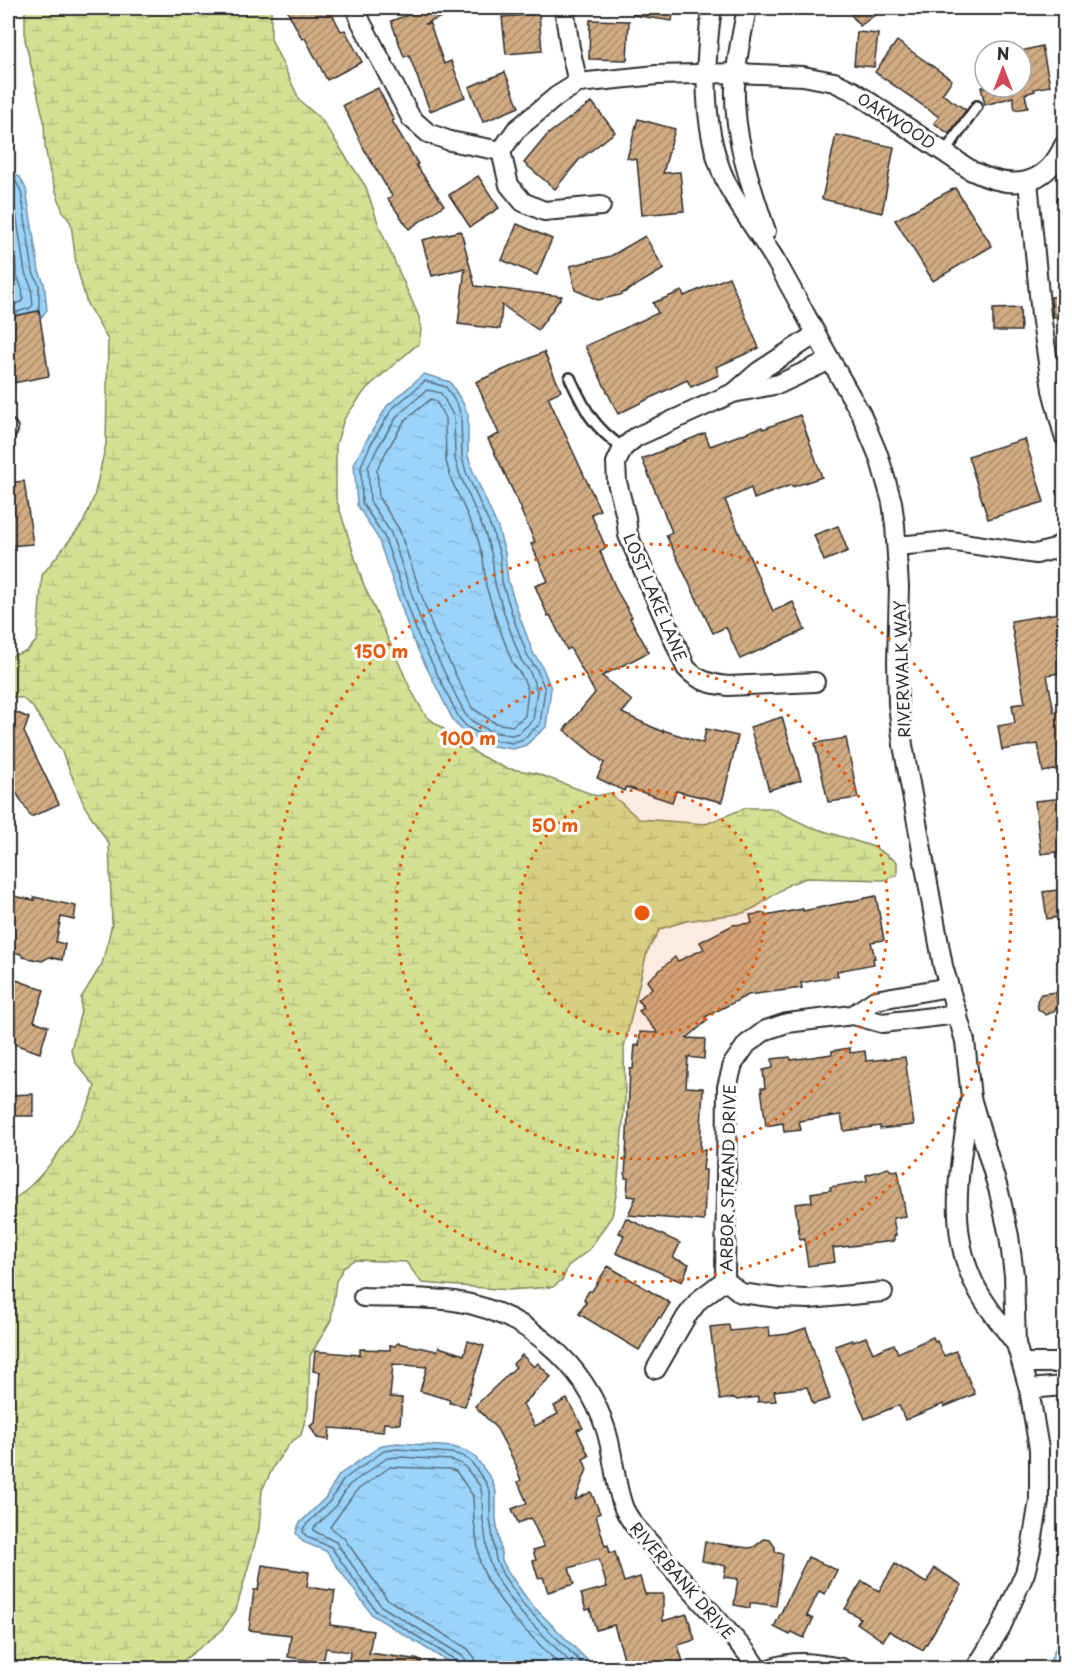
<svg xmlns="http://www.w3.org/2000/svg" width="1072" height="1676" font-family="'Playpen Sans',sans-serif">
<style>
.wetland{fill:url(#wetland-marsh);stroke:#80865f;stroke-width:1.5}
.water{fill:url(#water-ripples);stroke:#6e90a7;stroke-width:1.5}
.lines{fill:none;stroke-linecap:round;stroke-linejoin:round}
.shore{stroke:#586f7e;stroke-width:1.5}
.building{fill:url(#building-hatch);stroke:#2b2b2b;stroke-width:1.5}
.service-casing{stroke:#2b2b2b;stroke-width:14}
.minor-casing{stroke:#2b2b2b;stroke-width:22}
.service{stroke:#fff;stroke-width:9}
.minor{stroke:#fff;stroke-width:18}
.ring{fill:none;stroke:#e8590c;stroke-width:3;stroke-dasharray:3 6}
.labels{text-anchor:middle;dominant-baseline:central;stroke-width:6;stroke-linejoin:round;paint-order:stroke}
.street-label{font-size:16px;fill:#2b2b2b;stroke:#fff}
.centre{fill:#e8590c;stroke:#fff;stroke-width:3}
.ring-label{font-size:18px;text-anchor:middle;font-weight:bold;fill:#e8590c;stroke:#fff;stroke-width:6;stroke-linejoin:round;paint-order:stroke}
</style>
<defs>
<pattern id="wetland-marsh" width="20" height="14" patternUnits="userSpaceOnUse" patternTransform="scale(1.5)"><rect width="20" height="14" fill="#d4e093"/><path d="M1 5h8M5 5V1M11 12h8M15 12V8" fill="none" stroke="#b6c07f"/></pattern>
<pattern id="water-ripples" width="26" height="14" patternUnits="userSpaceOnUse" patternTransform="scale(1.5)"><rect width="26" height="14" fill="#9bd4fa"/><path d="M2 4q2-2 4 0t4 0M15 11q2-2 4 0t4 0" fill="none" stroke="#86b6d6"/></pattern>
<pattern id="building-hatch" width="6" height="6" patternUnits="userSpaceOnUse" patternTransform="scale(1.5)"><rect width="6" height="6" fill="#d1ab83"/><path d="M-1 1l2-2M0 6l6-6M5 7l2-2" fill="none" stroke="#aa8b6b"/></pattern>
</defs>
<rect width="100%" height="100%" fill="#fff"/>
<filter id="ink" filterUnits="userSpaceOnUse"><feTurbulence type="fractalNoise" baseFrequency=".0167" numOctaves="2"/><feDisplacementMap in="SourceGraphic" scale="12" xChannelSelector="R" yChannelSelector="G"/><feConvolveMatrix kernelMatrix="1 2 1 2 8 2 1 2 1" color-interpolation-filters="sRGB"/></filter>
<g filter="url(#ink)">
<!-- wetland -->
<path class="wetland" d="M25 8H271V39L300 101 321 119 366 187 379 226 419 317 421 330 419 343 367 388 344 419 336 445V498L363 583 411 690 426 716 479 755 505 768 535 773 597 796 610 793 639 819 706 824 745 808H771L808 826 874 847 897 862V875L884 880 806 878 790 884 756 907 743 913 686 921 660 929 647 952 624 1047 625 1099 617 1190 612 1216 589 1250 568 1266 563 1279 553 1287 509 1290 422 1283 406 1262 354 1260 344 1267 336 1281 331 1320 310 1356 308 1409 301 1435 290 1443 275 1464 262 1490 259 1529 236 1610 221 1631 174 1668H8V1204C38 1183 56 1158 75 1128 83 1114 92 1102 95 1086L76 1063 71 1050 81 1011V998L102 964 112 924 109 844 85 807 61 750 32 706 22 698 8 697V657L27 651 37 640 42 575 83 523 94 497 106 444 108 340 87 304 76 264 71 223 63 212 50 173 45 147 44 121 25 40Z"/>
<!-- water -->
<g class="water">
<polygon points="8,172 20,177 26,189 39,271 44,283 47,310 39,320 8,329"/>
<polygon points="424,374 450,382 463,403 468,415 468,456 472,469 498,528 505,553 508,581 520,618 534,655 541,664 551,688 546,727 526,745 513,749 487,745 464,732 454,722 412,638 378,538 357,505 354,464 366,441 387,406"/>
<polygon points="398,1443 453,1447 466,1451 476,1458 492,1480 496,1492 496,1519 502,1560 508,1572 530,1603 595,1668 458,1668 372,1615 326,1551 303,1542 296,1533 299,1524 326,1497 339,1475 382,1445"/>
<polygon points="1064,1629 1064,1668 1047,1668"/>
</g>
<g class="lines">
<!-- shore -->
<g class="shore">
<polyline points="8,178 16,182 21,191 33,272 39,285 39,310"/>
<polyline points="8,186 13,193 25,273 31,286 33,305 30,308 8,315"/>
<polyline points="8,215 17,275 22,289 23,299 21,302 8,306"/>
<polygon points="425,381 446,387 458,406 461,416 462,457 466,472 492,530 500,555 502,582 514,620 528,657 536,668 545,689 540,724 523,739 512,743 489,739 467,727 459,718 418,635 384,536 362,503 361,466 371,444 392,409"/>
<polygon points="427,390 441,393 454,417 455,459 460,475 485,533 492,556 495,584 507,622 521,660 530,672 537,690 533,720 519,733 511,735 492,732 472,721 465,714 425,633 391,533 370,501 368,467 378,447 398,415"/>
<polygon points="431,399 436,401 445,418 446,461 451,479 477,536 483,558 486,586 498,625 513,664 522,676 528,690 525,716 512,726 495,723 472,708 433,629 399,529 379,498 377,469 386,452 405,420"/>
<polyline points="460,1668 457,1661 376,1611 331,1547 307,1537 303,1532 304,1527 330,1501 344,1479 384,1451 398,1449 451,1453 463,1456 472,1463 486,1483 490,1492 490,1519 496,1560 503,1575 525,1607 587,1668"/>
<polyline points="467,1668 466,1660 461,1655 381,1606 336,1542 314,1531 314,1528 336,1506 349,1485 387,1458 399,1457 450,1460 460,1463 466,1468 480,1486 482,1494 483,1520 489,1561 496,1578 520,1612 576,1668"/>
<polyline points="476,1668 475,1658 468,1649 387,1599 344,1538 330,1527 356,1491 390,1467 449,1469 456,1471 473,1496 474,1521 480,1563 488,1582 513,1618 563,1668"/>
</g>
</g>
<!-- building -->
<g class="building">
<polygon points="286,8 329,8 341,31 345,30 362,62 327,80 305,38 302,39"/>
<polygon points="427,8 462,8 425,24 430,24 444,64 451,61 465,97 430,111 409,55 404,57 391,21"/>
<polygon points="634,8 674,8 672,21 633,15"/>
<polygon points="846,8 884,8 860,26"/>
<polygon points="539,14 542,51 506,54 502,17"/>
<polygon points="590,20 629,21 627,60 589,59"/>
<polygon points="857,32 878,34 874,67 854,65"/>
<polygon points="897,41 952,80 942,94 966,110 949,134 934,123 939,117 875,72"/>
<polygon points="1042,46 1050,86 1034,89 1035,91 1025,94 1028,108 1015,110 1013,97 985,105 981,87 1021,87 1021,51"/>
<polygon points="505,72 519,107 483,122 469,87"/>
<polygon points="378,88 394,120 392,121 418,164 416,165 444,205 409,229 388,199 392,196 365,151 343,105"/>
<polygon points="592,102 615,132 579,160 555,189 524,163 548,134"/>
<polygon points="638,119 675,129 663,173 680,172 684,211 642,215 637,160 627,158"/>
<polygon points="836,135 894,147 882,213 822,199"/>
<polygon points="478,176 499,208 470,227 449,195"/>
<polygon points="955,188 992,246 933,281 895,220"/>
<polygon points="517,224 552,239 537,275 502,260"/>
<polygon points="461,231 475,286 562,296 538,330 502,305 500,329 458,324 465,268 432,276 422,240"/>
<polygon points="645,236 664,269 620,295 598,300 575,290 570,266 611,256"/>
<polygon points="729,277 759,348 716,367 719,375 691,387 687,380 618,414 585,346 658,313 653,303 682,291 684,296"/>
<polygon points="1065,296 1065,316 1053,317 1051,297"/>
<polygon points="1020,308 1021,331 993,331 993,309"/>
<polygon points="39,311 49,376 8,384 8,317"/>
<polygon points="544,352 561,391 548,397 600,510 591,514 606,548 600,551 617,591 632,617 630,618 649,652 602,676 632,701 622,713 663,732 663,730 703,743 706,729 738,736 722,802 676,791 672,802 626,787 624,791 597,778 604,763 564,730 595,693 570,648 567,650 550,615 548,616 535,586 548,581 531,544 535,542 521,511 522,510 488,439 499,434 476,382"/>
<polygon points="800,415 822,477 792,487 791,485 754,499 751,488 725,500 773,611 793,602 805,630 740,659 726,627 713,633 666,535 672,532 642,459 705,433 710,446 762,427 763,429"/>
<polygon points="1025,439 1044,502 988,519 968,456"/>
<polygon points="24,481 33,544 8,546 8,483"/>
<polygon points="838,526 848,551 824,561 814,535"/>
<polygon points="1065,612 1065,672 1047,675 1054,712 1065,710 1065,768 1043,772 1038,744 1002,750 998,726 1015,723 1012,705 1025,703 1011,621"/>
<polygon points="13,711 29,718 24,732 59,804 31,817 8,779 8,717"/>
<polygon points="782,717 801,780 769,790 750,727"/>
<polygon points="846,738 858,798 828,802 815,743"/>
<polygon points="1065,798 1065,851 1041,854 1035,801"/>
<polygon points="1065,889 1065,916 1047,919 1043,892"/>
<polygon points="8,895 34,900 34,897 76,906 74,920 61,917 56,942 65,944 62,960 49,957 42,961 23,957 21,954 8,951"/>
<polygon points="876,896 884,940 871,942 875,958 873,958 874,964 837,971 838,976 801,983 802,988 748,995 705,1017 708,1020 687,1038 705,1039 704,1059 688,1057 686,1087 703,1088 700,1150 705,1150 703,1170 706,1170 704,1221 628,1215 636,1197 627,1196 628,1178 625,1178 630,1069 633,1069 635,1045 639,1046 640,1032 658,1033 639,1011 644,1008 638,1000 652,988 647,981 675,957 678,961 704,949 700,942 733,925 752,923 750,915 765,913 765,916 803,909 803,911"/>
<polygon points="8,977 44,990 34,1021 48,1026 40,1053 8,1042"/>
<polygon points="1056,992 1058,1006 1053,1012 1046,1015 1038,1009 1037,1001 1041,994"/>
<polygon points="850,1048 850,1053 865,1051 866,1061 905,1057 914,1125 880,1129 880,1126 844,1131 841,1115 799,1121 801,1130 784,1132 783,1123 766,1126 761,1088 765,1088 763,1070 773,1068 772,1059 790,1057 791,1060 832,1054 832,1051"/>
<polygon points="33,1094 33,1116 8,1116 8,1095"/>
<polygon points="888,1168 892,1171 898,1170 906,1216 893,1218 896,1235 894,1236 894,1241 833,1248 835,1262 808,1266 804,1239 800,1240 795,1204 812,1202 811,1193 831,1190 830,1187 867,1181 866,1175"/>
<polygon points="626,1218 680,1243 673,1258 689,1264 682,1282 616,1253 624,1235 619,1233"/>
<polygon points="608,1266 670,1303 661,1318 659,1317 639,1350 579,1314 586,1302 584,1299 589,1291 592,1291"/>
<polygon points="729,1325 730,1331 769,1327 770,1336 788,1334 806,1328 830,1399 813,1404 807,1387 774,1391 776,1401 758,1402 758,1397 737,1400 734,1398 720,1400 710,1327"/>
<polygon points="866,1337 873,1353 894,1344 898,1353 933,1337 935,1342 937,1341 944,1356 956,1351 975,1394 944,1407 943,1404 905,1420 899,1405 865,1419 835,1346 852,1340 853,1342"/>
<polygon points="468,1341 484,1346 465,1406 449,1403 450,1400 420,1391 427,1367 393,1364 390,1397 402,1398 400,1424 384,1423 383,1432 330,1428 329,1440 317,1438 310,1426 315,1423 320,1372 313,1371 315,1351 360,1355 360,1349 390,1350 390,1345 395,1346 398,1343 437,1351 439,1347 464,1355"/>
<polygon points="522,1355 534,1367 538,1363 551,1377 523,1404 535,1426 558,1414 554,1406 567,1399 583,1428 577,1430 589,1456 583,1459 587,1469 575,1500 591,1492 600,1513 596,1515 605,1546 608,1545 610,1553 615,1552 624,1582 640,1577 645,1594 663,1594 663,1621 687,1614 695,1640 678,1645 683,1662 660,1668 627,1668 614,1625 596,1630 590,1609 586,1610 581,1594 607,1587 599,1559 569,1568 574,1584 548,1592 543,1577 538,1578 533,1561 536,1560 533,1550 544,1547 531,1518 518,1523 512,1509 527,1503 518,1482 521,1480 516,1468 517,1467 497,1429 475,1406 516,1367 513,1364"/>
<polygon points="764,1539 770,1540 775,1547 775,1552 783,1554 776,1606 755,1603 750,1603 750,1608 734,1605 738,1579 724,1577 726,1566 702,1561 705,1542 749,1548 754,1547"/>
<polygon points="808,1557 837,1570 825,1594 819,1591 807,1616 813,1619 804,1638 792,1632 790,1635 774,1627"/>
<polygon points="895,1564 926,1583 935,1568 962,1585 923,1650 889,1631 883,1641 857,1623 860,1618 845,1609 862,1581 879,1591"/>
<polygon points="262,1565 309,1572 307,1587 335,1591 330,1625 373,1631 369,1653 421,1660 421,1668 348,1668 350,1652 326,1648 323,1663 288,1657 291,1635 249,1630 254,1590 258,1590"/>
</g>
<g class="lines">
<!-- service casing -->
<g class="service-casing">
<g id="service">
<polyline points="945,152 977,106"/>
<path d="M570 378C585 410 593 427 623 448"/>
</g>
</g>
<!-- minor casing -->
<g class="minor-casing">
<g id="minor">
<polyline points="356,8 361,22 411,118 428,133 450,141 501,151"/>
<polyline points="564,8 570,48 578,83"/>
<path d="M712 8C704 63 701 129 726 182 740 210 761 236 777 263 805 313 832 364 861 414L879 457 892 502 895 525 899 586 897 662 898 704 903 745 943 966 965 1041 971 1098 999 1192 1009 1236 1014 1275 1016 1344 1029 1389 1039 1449V1501L1031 1549 1025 1573 1001 1627 976 1668"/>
<path d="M747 8C743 29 738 50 736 72 730 127 749 181 766 231"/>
<path d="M501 151 516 130 557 96 578 83 657 75 736 73 803 76 834 82 853 91 972 171C1011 190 1045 188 1064 145"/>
<polyline points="501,151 509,185 523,202 544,211 601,206"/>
<polyline points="1028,181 1041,315 1052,390 1064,436"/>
<polyline points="735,392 758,372 816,334"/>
<polyline points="8,430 8,429"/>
<polyline points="897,546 950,541 1036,554 1055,549 1064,541"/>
<path d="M815 682 728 686C711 684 698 681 686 668L628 535 626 517 617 482 616 463 623 448 636 437 733 393 779 384 830 360"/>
<polyline points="853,1015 875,1000 949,987"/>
<path d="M970 1101C959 1168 944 1239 983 1299 993 1315 1005 1329 1016 1344"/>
<polyline points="725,1280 741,1293 778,1298 809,1299 883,1292"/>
<path d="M363 1297C393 1298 424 1297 454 1301 524 1311 585 1363 606 1430 614 1455 614 1481 623 1506 625 1512 630 1519 634 1525L747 1653 757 1668"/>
<polyline points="1022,1363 1064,1363"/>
<polyline points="656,1369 686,1317 699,1300 725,1280 727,1087 733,1064 747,1044 766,1030 787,1023 853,1015 882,1023 958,1014"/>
<polyline points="1029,1389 1064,1386"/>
<path d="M772 1668C798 1659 816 1664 842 1668"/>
</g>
</g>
<!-- service -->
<use href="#service" class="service"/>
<!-- minor -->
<use href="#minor" class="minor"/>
</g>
</g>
<!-- distance rings -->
<circle cx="642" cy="913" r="123" fill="#e8590c" fill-opacity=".12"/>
<g class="ring">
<circle cx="642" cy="913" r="123"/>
<circle cx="642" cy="913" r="246"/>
<circle cx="642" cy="913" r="369"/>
</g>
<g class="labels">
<!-- street labels -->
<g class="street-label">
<text transform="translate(897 120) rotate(33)">OAKWOOD</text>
<text transform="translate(656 597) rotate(67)">LOST LAKE LANE</text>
<text transform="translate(901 669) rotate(-92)">RIVERWALK WAY</text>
<text transform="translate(727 1178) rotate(-89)">ARBOR STRAND DRIVE</text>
<text transform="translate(683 1580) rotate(49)">RIVERBANK DRIVE</text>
</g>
</g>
<circle cx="642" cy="913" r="9" class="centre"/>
<g class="ring-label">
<text x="381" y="658">150 m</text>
<text x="468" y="745">100 m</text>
<text x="555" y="832">50 m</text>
</g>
<!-- margin -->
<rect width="1072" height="1676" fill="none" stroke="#fff" stroke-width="30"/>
<rect x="15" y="15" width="1042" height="1646" fill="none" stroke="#2b2b2b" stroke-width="2" filter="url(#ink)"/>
<!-- north arrow -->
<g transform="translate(1003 69)"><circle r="28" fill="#ffffff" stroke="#aaaaaa" stroke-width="1.5"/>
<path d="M0-4.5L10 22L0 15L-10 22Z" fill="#d1495b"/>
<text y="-9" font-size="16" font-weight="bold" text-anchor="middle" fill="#2b2b2b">N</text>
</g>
</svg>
